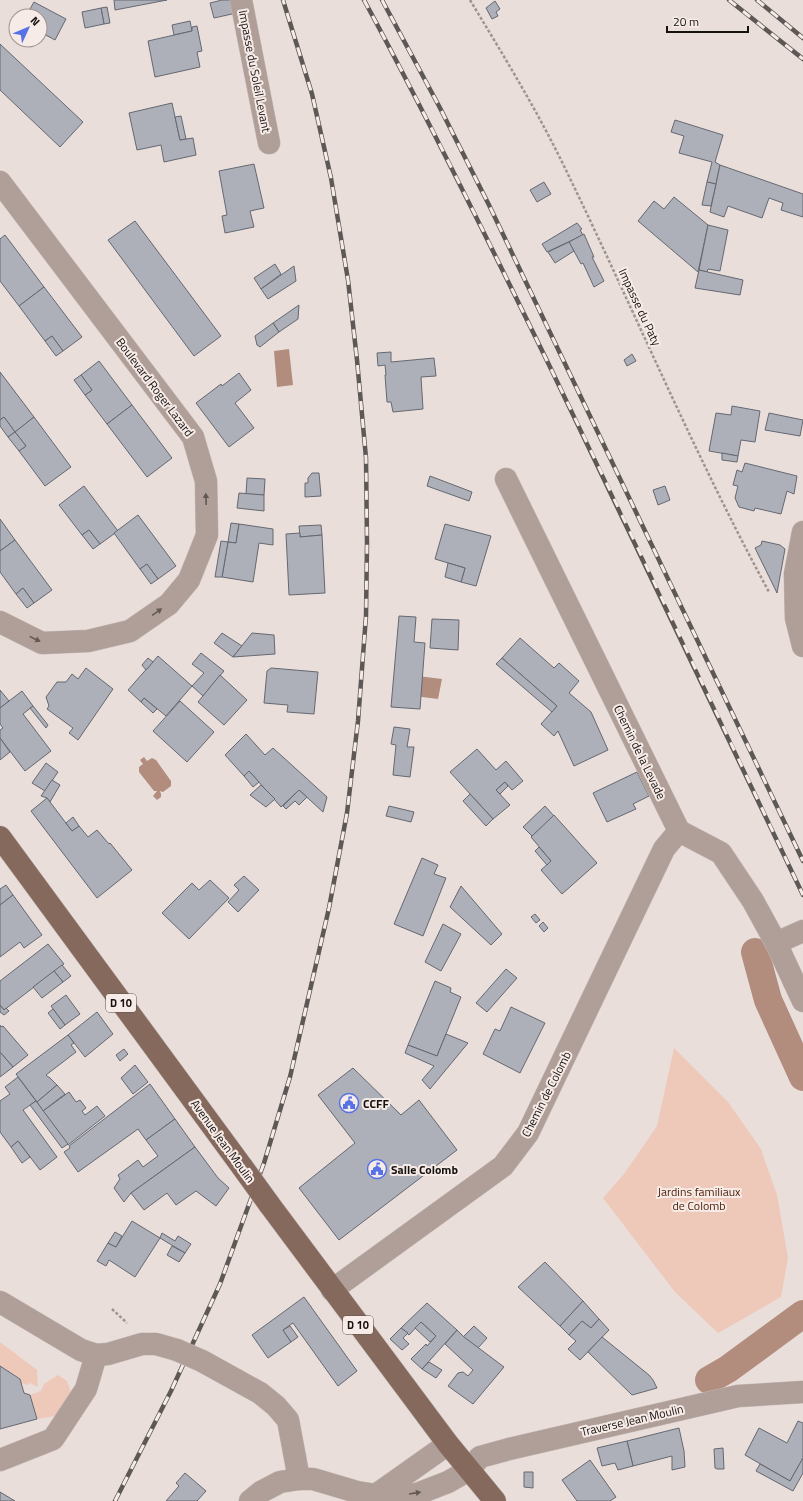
<svg xmlns="http://www.w3.org/2000/svg" width="803" height="1501" font-family="'Titillium Web',sans-serif">
<style>
.green{fill:#eec8b9}
.water{fill:#b28d7e}
.lines{fill:none;stroke-linecap:round;stroke-linejoin:round}
.canal{stroke:#b28d7e;stroke-width:28}
.building{fill:#adb0b9;stroke:#656871}
.minor-casing{stroke:#c3b9b6;stroke-width:23}
.major-casing{stroke:#c3b9b6;stroke-width:23}
.path{stroke:#9d9592;stroke-width:2.5;stroke-dasharray:3 2;stroke-linecap:butt}
.minor{stroke:#b09f98;stroke-width:22}
.major{stroke:#86695d;stroke-width:22}
.rail-casing{stroke:#5d5855;stroke-width:4.5}
.rail{stroke:#f7ebe7;stroke-width:3;stroke-dasharray:9;stroke-linecap:butt}
.minor-bridge-casing{stroke:#c3b9b6;stroke-width:23;stroke-linecap:butt}
.major-bridge-casing{stroke:#c3b9b6;stroke-width:23;stroke-linecap:butt}
.minor-bridge{stroke:#b09f98;stroke-width:22}
.major-bridge{stroke:#86695d;stroke-width:22}
.oneway{fill:#625854}
.labels{text-anchor:middle;dominant-baseline:central;stroke-width:4;stroke-linejoin:round;paint-order:stroke}
.shield{fill:#f7ebe7;stroke:#595350;stroke-width:1}
.shield-label{font-size:11px;font-weight:bold;fill:#151210}
.street-label{font-size:12px;fill:#151210;stroke:#f7ebe7}
.poi-label{font-size:12px;font-weight:bold;fill:#151210;stroke:#f7ebe7;text-anchor:start}
.park-label{font-size:12px;fill:#51210a;stroke:#f7ebe7}
</style>
<rect width="100%" height="100%" fill="#e9deda"/>
<!-- green -->
<g class="green">
<polygon points="674,1048 728,1102 761,1149 777,1195 788,1258 781,1297 718,1333 675,1292 603,1198 624,1174 657,1126"/>
<polygon points="0,1342 37,1370 38,1387 30,1383 28,1385 21,1383 20,1378 0,1366"/>
<polygon points="58,1375 67,1381 72,1395 61,1415 37,1419 30,1395 41,1391 44,1384"/>
</g>
<!-- water -->
<g class="water">
<polygon points="289,349 293,385 277,387 274,351"/>
<polygon points="402,674 442,679 438,699 398,694"/>
<polygon points="144,757 147,761 152,758 156,760 171,781 171,786 163,792 160,791 161,794 161,797 157,800 153,796 157,791 154,791 139,772 139,767 143,764 140,760"/>
</g>
<g class="lines">
<!-- canal -->
<g class="canal">
<polyline points="755,952 768,1000 803,1077"/>
<polyline points="709,1380 728,1369 803,1314"/>
</g>
</g>
<!-- building -->
<g class="building">
<polygon points="114,0 167,0 115,10"/>
<polygon points="222,0 237,0 241,12 214,18 210,3"/>
<polygon points="495,1 500,9 496,12 498,16 492,19 486,8"/>
<polygon points="34,2 66,19 55,40 40,32 40,16 26,16"/>
<polygon points="107,7 110,23 104,24 101,8"/>
<polygon points="101,8 104,24 85,28 82,12"/>
<polygon points="190,21 192,31 174,35 172,25"/>
<polygon points="197,26 202,51 197,52 200,67 155,77 148,41 192,31 192,27"/>
<polygon points="0,44 83,122 60,147 0,90"/>
<polygon points="172,103 180,140 193,138 196,155 164,162 161,145 137,150 129,113"/>
<polygon points="181,116 186,139 180,140 175,117"/>
<polygon points="675,120 723,135 715,162 720,165 716,184 707,182 712,162 679,153 684,136 671,132"/>
<polygon points="254,164 264,208 250,211 254,227 225,233 222,216 227,215 219,171"/>
<polygon points="720,165 803,194 803,217 781,210 783,203 769,198 762,218 728,206 724,217 710,212"/>
<polygon points="544,182 551,194 537,202 530,190"/>
<polygon points="707,182 716,184 711,206 702,205"/>
<polygon points="674,197 708,225 698,272 638,221 654,201 664,209"/>
<polygon points="135,221 221,336 194,356 108,240"/>
<polygon points="577,223 582,229 580,230 583,235 547,252 542,244"/>
<polygon points="708,225 728,230 720,271 708,269 707,272 699,270"/>
<polygon points="584,234 594,257 592,257 604,281 594,287 583,263 581,264 569,242"/>
<polygon points="5,235 44,287 19,306 0,281 0,239"/>
<polygon points="569,242 574,251 555,263 548,252"/>
<polygon points="275,264 281,274 261,289 254,278"/>
<polygon points="294,266 296,281 268,299 261,289"/>
<polygon points="699,270 743,280 740,295 695,288"/>
<polygon points="44,287 82,337 63,351 52,336 45,341 19,306"/>
<polygon points="299,305 298,319 279,332 273,323"/>
<polygon points="273,323 279,332 260,347 257,345 255,336"/>
<polygon points="52,336 63,351 56,356 45,341"/>
<polygon points="391,352 391,362 434,358 436,376 421,377 423,409 393,412 391,402 387,402 385,375 386,375 385,365 378,366 377,353"/>
<polygon points="632,354 636,361 627,366 624,360"/>
<polygon points="99,361 132,405 107,424 85,395 92,390 81,375"/>
<polygon points="0,372 34,417 15,432 4,417 0,420"/>
<polygon points="239,373 251,390 235,403 254,428 229,447 196,403 221,384 222,386"/>
<polygon points="81,375 92,390 85,395 74,380"/>
<polygon points="132,405 172,458 147,477 107,424"/>
<polygon points="732,406 760,411 755,442 741,440 738,456 709,451 716,413 731,415"/>
<polygon points="769,413 803,420 800,436 765,430"/>
<polygon points="4,417 15,432 8,437 0,426 0,420"/>
<polygon points="34,417 71,467 45,486 19,451 26,446 15,432"/>
<polygon points="15,432 26,446 19,451 8,437"/>
<polygon points="722,453 738,456 737,462 722,460"/>
<polygon points="745,463 797,476 794,494 787,491 781,514 755,508 754,511 739,507 735,498 738,486 733,485 737,470 742,472"/>
<polygon points="312,473 319,473 321,496 305,497 305,483 308,483 308,478"/>
<polygon points="430,476 472,492 469,501 427,486"/>
<polygon points="247,478 265,479 264,495 246,494"/>
<polygon points="84,486 118,531 100,544 89,530 82,535 59,505"/>
<polygon points="665,486 670,500 658,505 653,490"/>
<polygon points="239,493 264,495 264,511 237,508"/>
<polygon points="138,515 176,566 158,579 147,564 140,569 114,533"/>
<polygon points="0,519 15,540 0,551"/>
<polygon points="231,523 239,524 236,543 228,542"/>
<polygon points="239,524 273,529 273,545 259,543 253,582 222,577 228,542 236,543"/>
<polygon points="445,524 491,536 476,586 461,582 465,568 435,559"/>
<polygon points="321,525 322,535 300,537 299,526"/>
<polygon points="89,530 100,544 93,549 82,535"/>
<polygon points="300,533 300,537 322,535 325,593 289,595 286,534"/>
<polygon points="15,540 52,590 34,603 23,588 16,594 0,572 0,551"/>
<polygon points="221,541 228,542 222,577 215,577"/>
<polygon points="762,541 780,545 785,549 777,593 755,548 761,545"/>
<polygon points="448,563 465,568 461,582 445,577"/>
<polygon points="147,564 158,579 151,584 140,569"/>
<polygon points="23,588 34,603 27,608 16,594"/>
<polygon points="399,616 416,617 414,642 425,643 420,709 391,707"/>
<polygon points="432,619 459,620 458,650 430,648"/>
<polygon points="222,633 242,646 233,657 214,643"/>
<polygon points="252,633 274,635 275,654 233,657"/>
<polygon points="520,638 554,668 559,663 579,681 569,693 591,712 608,750 574,766 558,731 554,736 541,724 557,706 502,658"/>
<polygon points="201,653 224,671 203,696 192,686 204,673 192,664"/>
<polygon points="158,656 192,686 166,716 144,698 141,702 128,690"/>
<polygon points="148,658 153,662 146,670 142,665"/>
<polygon points="502,658 557,706 552,712 496,664"/>
<polygon points="86,668 113,689 78,740 69,733 73,728 47,709 49,706 46,697 57,682 66,682 72,674 78,679"/>
<polygon points="271,668 318,672 314,714 287,712 288,705 264,703 267,671"/>
<polygon points="220,675 247,700 224,725 198,702"/>
<polygon points="0,690 9,701 0,708"/>
<polygon points="22,691 33,706 23,714 51,751 25,771 0,738 0,730 3,728 0,724 0,708"/>
<polygon points="144,698 157,709 153,713 141,702"/>
<polygon points="180,701 214,732 187,762 153,731"/>
<polygon points="33,706 48,725 46,728 30,708"/>
<polygon points="394,727 410,729 407,747 414,747 410,777 393,775 396,745 391,744"/>
<polygon points="246,734 265,755 273,748 327,797 323,812 299,790 281,807 249,771 244,776 225,755"/>
<polygon points="0,738 10,752 0,760"/>
<polygon points="477,749 496,770 506,761 523,781 512,790 505,782 496,790 510,805 493,819 450,772"/>
<polygon points="46,763 58,772 45,791 32,783"/>
<polygon points="249,771 259,782 253,787 244,776"/>
<polygon points="637,772 649,796 633,804 636,809 607,822 593,793"/>
<polygon points="52,780 60,785 50,802 47,798 41,796"/>
<polygon points="505,782 508,786 500,794 496,790"/>
<polygon points="261,785 275,799 266,807 250,795"/>
<polygon points="299,790 307,797 299,805 295,801 286,809 283,806"/>
<polygon points="470,794 493,819 486,826 463,801"/>
<polygon points="47,798 72,831 79,826 88,837 97,830 109,844 110,843 132,870 97,898 31,811"/>
<polygon points="389,806 414,812 411,822 386,816"/>
<polygon points="545,806 554,816 532,836 523,827"/>
<polygon points="554,815 597,863 562,894 541,870 551,861 531,837"/>
<polygon points="73,817 79,826 72,831 66,823"/>
<polygon points="539,847 551,861 547,865 535,851"/>
<polygon points="422,858 438,865 434,874 446,878 423,936 394,924"/>
<polygon points="244,876 259,890 238,912 228,902 239,890 234,885"/>
<polygon points="210,880 229,898 189,939 162,913 192,883 199,890"/>
<polygon points="6,885 13,895 0,905 0,889"/>
<polygon points="461,886 502,934 491,945 450,907"/>
<polygon points="13,895 42,935 24,948 20,942 0,957 0,905"/>
<polygon points="535,914 540,920 536,923 531,917"/>
<polygon points="543,922 548,928 544,932 539,926"/>
<polygon points="443,924 461,934 441,971 425,962"/>
<polygon points="48,944 64,964 4,1010 0,1005 0,981"/>
<polygon points="62,965 71,976 63,982 54,971"/>
<polygon points="506,969 517,978 487,1012 476,1003"/>
<polygon points="54,971 63,982 42,998 33,987"/>
<polygon points="435,981 451,988 450,992 461,997 437,1056 408,1045"/>
<polygon points="66,995 80,1014 65,1025 51,1006"/>
<polygon points="0,1005 4,1010 6,1008 9,1011 4,1015 0,1012"/>
<polygon points="511,1007 545,1023 520,1073 483,1054 495,1029 500,1031"/>
<polygon points="53,1009 65,1025 60,1029 48,1013"/>
<polygon points="97,1012 113,1034 85,1057 68,1035"/>
<polygon points="0,1025 1,1027 3,1026 28,1055 13,1067 0,1052"/>
<polygon points="446,1034 468,1043 430,1089 422,1080 434,1066 405,1053 408,1045 437,1056"/>
<polygon points="68,1035 74,1043 71,1045 76,1052 46,1075 48,1077 49,1077 57,1085 37,1102 16,1074"/>
<polygon points="124,1049 128,1054 120,1061 116,1055"/>
<polygon points="0,1052 13,1067 0,1077"/>
<polygon points="135,1065 148,1082 133,1094 121,1078"/>
<polygon points="353,1068 401,1115 419,1100 457,1150 339,1240 299,1188 355,1143 318,1095"/>
<polygon points="18,1077 36,1101 23,1110 57,1157 40,1170 18,1141 11,1147 0,1132 0,1101 10,1094 5,1087"/>
<polygon points="150,1084 175,1119 146,1140 138,1129 78,1172 64,1152 70,1148 69,1146"/>
<polygon points="57,1085 65,1094 43,1111 37,1102"/>
<polygon points="69,1092 76,1102 80,1100 86,1108 82,1111 85,1115 97,1106 105,1116 68,1145 43,1111"/>
<polygon points="36,1101 68,1144 62,1148 30,1105"/>
<polygon points="175,1119 195,1147 131,1193 124,1202 114,1188 120,1179 118,1175 138,1160 143,1167 158,1156 146,1140"/>
<polygon points="18,1141 30,1157 22,1163 11,1147"/>
<polygon points="195,1147 218,1178 229,1188 216,1206 196,1191 176,1205 167,1193 144,1210 131,1193"/>
<polygon points="132,1221 160,1238 135,1277 109,1260 106,1266 97,1261 108,1243 116,1247"/>
<polygon points="115,1232 122,1236 116,1247 108,1243"/>
<polygon points="162,1233 175,1241 178,1236 191,1244 185,1253 160,1238"/>
<polygon points="172,1246 185,1253 179,1262 167,1255"/>
<polygon points="545,1262 583,1301 560,1326 518,1287"/>
<polygon points="304,1297 357,1371 338,1386 293,1323 283,1330 291,1342 268,1358 252,1335"/>
<polygon points="583,1301 599,1319 591,1328 582,1321 569,1335 560,1326"/>
<polygon points="427,1303 457,1330 422,1369 411,1359 426,1344 427,1346 436,1336 421,1322 409,1335 401,1328"/>
<polygon points="599,1319 609,1330 580,1360 568,1349 576,1341 569,1335 582,1321 591,1328"/>
<polygon points="421,1322 436,1336 430,1342 415,1328"/>
<polygon points="290,1326 298,1337 291,1342 283,1330"/>
<polygon points="474,1326 487,1338 478,1348 463,1337"/>
<polygon points="401,1328 408,1333 403,1338 409,1344 402,1350 390,1339"/>
<polygon points="457,1330 464,1337 504,1367 473,1404 448,1386 458,1373 463,1372 468,1376 473,1370 445,1344"/>
<polygon points="602,1337 649,1375 653,1380 657,1388 632,1395 588,1352"/>
<polygon points="429,1362 442,1370 436,1378 422,1369"/>
<polygon points="0,1366 20,1379 24,1393 30,1395 37,1419 0,1429"/>
<polygon points="798,1421 803,1423 803,1458 790,1481 745,1455 759,1428 787,1443"/>
<polygon points="679,1428 684,1451 685,1467 672,1470 672,1456 633,1466 627,1441"/>
<polygon points="627,1441 633,1466 618,1470 615,1463 602,1466 597,1448"/>
<polygon points="723,1448 724,1469 717,1469 715,1468 714,1449"/>
<polygon points="803,1458 803,1473 793,1491 756,1471 760,1464 790,1481"/>
<polygon points="590,1460 616,1497 610,1501 577,1501 562,1480"/>
<polygon points="524,1472 533,1472 533,1488 524,1487"/>
<polygon points="185,1473 206,1491 197,1501 166,1501 179,1486 176,1483"/>
<polygon points="0,1492 15,1501 0,1501"/>
</g>
<g class="lines">
<!-- minor casing -->
<g class="minor-casing">
<g id="minor">
<polyline points="241,0 269,143"/>
<polyline points="0,182 193,437 206,481 207,535 189,580 169,604 130,631 88,641 42,643 0,622"/>
<polyline points="506,479 679,831 721,853 753,901 776,943 803,1001"/>
<polyline points="803,532 795,574 796,618 803,646"/>
<polyline points="776,943 803,931"/>
<polyline points="332,1290 503,1166 528,1133 664,849 679,831"/>
<polyline points="0,1302 81,1350 96,1355 108,1354 142,1344 156,1344 177,1350"/>
<polyline points="202,1361 260,1393 276,1406 288,1420 299,1479"/>
<polyline points="0,1460 53,1439 86,1389 96,1355"/>
<polyline points="376,1495 448,1444"/>
<polyline points="250,1501 261,1492 280,1482 299,1479 313,1479 357,1492 376,1495 417,1494 448,1482 469,1470 480,1457 509,1449 738,1396 803,1392"/>
</g>
</g>
<!-- major casing -->
<g class="major-casing">
<g id="major">
<polyline points="0,837 243,1168"/>
<polyline points="269,1204 448,1444 495,1501"/>
</g>
</g>
<!-- path -->
<g class="path">
<path d="M470 0C502 53 535 107 562 162 632 305 693 452 769 592"/>
<polyline points="112,1309 127,1323"/>
</g>
<!-- minor -->
<use href="#minor" class="minor"/>
<!-- major -->
<use href="#major" class="major"/>
<!-- rail casing -->
<g class="rail-casing">
<g id="rail">
<path d="M364 0C430 122 491 246 552 371 637 545 720 720 803 895"/>
<polyline points="382,0 439,106 489,205 803,861"/>
<polyline points="729,0 803,59"/>
<polyline points="757,0 803,38"/>
<polyline points="115,1501 171,1391 220,1284 264,1163 290,1077 329,908 347,813 358,721 366,616 367,543 366,458 357,360 348,280 331,178 312,94 283,0"/>
</g>
</g>
<!-- rail -->
<use href="#rail" class="rail"/>
<!-- minor-bridge casing -->
<g class="minor-bridge-casing">
<polyline id="minor-bridge" points="177,1350 202,1361"/>
</g>
<!-- major-bridge casing -->
<g class="major-bridge-casing">
<polyline id="major-bridge" points="243,1168 269,1204"/>
</g>
<!-- minor-bridge -->
<use href="#minor-bridge" class="minor-bridge"/>
<!-- major-bridge -->
<use href="#major-bridge" class="major-bridge"/>
</g>
<!-- one-way arrows -->
<defs><path id="oneway-solid" d="M-6-.8H1V-3.2L6.5 0L1 3.2V.8H-6Z"/></defs>
<g class="oneway">
<use href="#oneway-solid" transform="translate(206 499) rotate(-92)"/>
<use href="#oneway-solid" transform="translate(157 612) rotate(-35)"/>
<use href="#oneway-solid" transform="translate(35 639) rotate(26)"/>
<use href="#oneway-solid" transform="translate(415 1493) rotate(-9)"/>
</g>
<!-- icons -->
<defs>
<g id="civic-ring" transform="scale(1)"><circle r="9.5" fill="#f7ebe7" stroke="#5672e7" stroke-width="1.5"/><path d="M-.6-6.5H3V-4.5H.6V-3L4-1V1h2V6H-6V1h2V-1L-.6-3ZM-1.2 2.5V6h2.4V2.5Z" fill="#5672e7"/></g>
</defs>
<g fill-rule="evenodd">
<use href="#civic-ring" x="349" y="1103"/>
<use href="#civic-ring" x="377" y="1169"/>
</g>
<g class="labels">
<!-- shield labels -->
<g class="shield">
<rect x="106" y="994" width="30" height="18" rx="3"/>
<rect x="343" y="1316" width="30" height="18" rx="3"/>
</g>
<g class="shield-label">
<text x="121" y="1003">D 10</text>
<text x="358" y="1325">D 10</text>
</g>
<!-- street labels -->
<g class="street-label">
<text transform="translate(255 71) rotate(79)">Impasse du Soleil Levant</text>
<text transform="translate(640 307) rotate(65)">Impasse du Paty</text>
<text transform="translate(155 387) rotate(53)">Boulevard Roger Lazard</text>
<text transform="translate(640 752) rotate(64)">Chemin de la Levade</text>
<text transform="translate(546 1094) rotate(-63)">Chemin de Colomb</text>
<text transform="translate(223 1141) rotate(54)">Avenue Jean Moulin</text>
<text transform="translate(632 1420) rotate(-13)">Traverse Jean Moulin</text>
</g>
<!-- poi labels -->
<g class="poi-label">
<text x="363" y="1103">CCFF</text>
<text x="391" y="1169">Salle Colomb</text>
</g>
<!-- park labels -->
<g class="park-label">
<text x="699" y="1191">Jardins familiaux<tspan x="699" dy="14">de Colomb</tspan></text>
</g>
</g>
<!-- north arrow -->
<g transform="translate(28 28) rotate(46)"><circle r="19" fill="#f7ebe7" stroke="#9d9491"/>
<path d="M0-3L7 15L0 10L-7 15Z" fill="#5672e7"/>
<text y="-6" font-size="11" font-weight="bold" text-anchor="middle" fill="#151210">N</text>
</g>
<!-- scale -->
<path d="M667 26v6h81v-6" fill="none" stroke="#151210" stroke-width="2"/>
<text x="673" y="26" font-size="12" fill="#151210" stroke="#f7ebe7" stroke-width="3" paint-order="stroke">20 m</text>
</svg>
